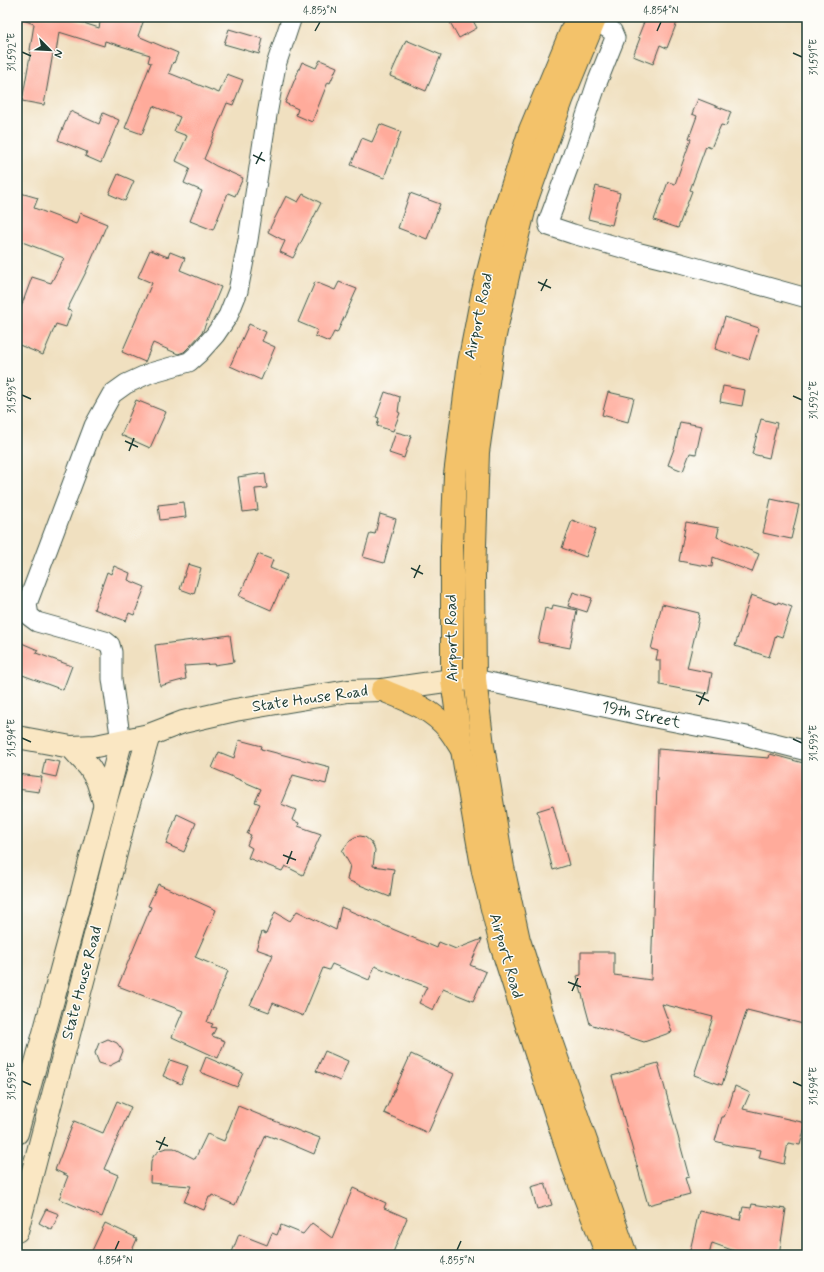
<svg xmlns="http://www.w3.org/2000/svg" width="824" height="1272" font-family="Mynerve,sans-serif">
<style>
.building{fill:#ffab9b}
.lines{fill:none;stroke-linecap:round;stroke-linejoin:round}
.street-casing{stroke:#3e5549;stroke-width:21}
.secondary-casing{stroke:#3e5549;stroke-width:24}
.primary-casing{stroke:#3e5549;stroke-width:24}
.street{stroke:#fff;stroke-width:19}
.secondary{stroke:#fae7c3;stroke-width:22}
.primary{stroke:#f3c26a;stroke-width:22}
.ticks{fill:none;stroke:#1f3d34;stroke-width:1.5}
.labels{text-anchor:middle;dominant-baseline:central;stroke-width:3;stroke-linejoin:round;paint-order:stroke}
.street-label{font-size:16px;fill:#1f3d34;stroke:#fdfcf7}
.neatline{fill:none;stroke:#1f3d34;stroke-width:1.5}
.ticks-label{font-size:10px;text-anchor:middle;fill:#1f3d34}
</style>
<rect width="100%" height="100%" fill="#fdfcf7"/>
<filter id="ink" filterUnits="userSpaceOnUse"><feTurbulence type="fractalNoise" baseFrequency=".025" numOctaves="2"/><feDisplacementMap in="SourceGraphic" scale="8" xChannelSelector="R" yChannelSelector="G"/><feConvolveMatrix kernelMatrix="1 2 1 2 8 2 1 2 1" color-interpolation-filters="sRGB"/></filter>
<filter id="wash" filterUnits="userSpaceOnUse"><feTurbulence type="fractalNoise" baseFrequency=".012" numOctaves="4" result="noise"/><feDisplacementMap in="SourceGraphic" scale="16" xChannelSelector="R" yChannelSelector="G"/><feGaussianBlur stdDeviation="0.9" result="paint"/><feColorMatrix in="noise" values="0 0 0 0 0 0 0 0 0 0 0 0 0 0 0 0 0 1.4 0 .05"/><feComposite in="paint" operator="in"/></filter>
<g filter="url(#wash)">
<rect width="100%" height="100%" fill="#f0e0c0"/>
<g id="blocks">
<!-- building -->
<g class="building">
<polygon points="23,17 65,17 99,28 101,17 145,17 138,36 178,53 174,63 173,62 169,73 219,93 227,74 243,80 233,105 227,103 204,159 216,166 243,178 235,196 228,193 213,230 190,221 202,191 184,183 190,168 176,161 187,136 174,131 180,117 153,106 142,134 125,128 151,63 148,62 150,55 105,41 104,46 59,32 56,53 53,53 44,105 22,101 31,50 30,50 34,24 23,20"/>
<polygon points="447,17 471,17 477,28 459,38"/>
<polygon points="646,17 679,17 667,48 660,45 653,64 633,56 640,38 638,37"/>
<polygon points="229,29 263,39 259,54 224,44"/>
<polygon points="406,40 441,55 426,91 390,76"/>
<polygon points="320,60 337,67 330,83 328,82 312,122 296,115 298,109 285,103 302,62 316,68"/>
<polygon points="698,99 731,112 726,126 721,125 711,148 706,146 690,190 692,191 678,228 654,220 668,182 675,184 691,139 689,138 697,116 692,114"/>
<polygon points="70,111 99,124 103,113 119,120 101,163 85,156 87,152 58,140"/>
<polygon points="380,124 401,132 384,178 351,165 362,138 372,142"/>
<polygon points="118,174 134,181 125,201 109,194"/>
<polygon points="596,186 620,193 612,225 588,219"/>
<polygon points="17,192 38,198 34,208 76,224 80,213 107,224 87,270 67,310 72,311 66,327 56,324 43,355 17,344 17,318 32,277 51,283 64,258 17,240"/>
<polygon points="410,193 440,204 427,239 398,228"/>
<polygon points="303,194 321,203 293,258 280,252 285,241 268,232 286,196 298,202"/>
<polygon points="150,250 168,257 170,252 185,258 180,270 221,287 202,333 190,346 184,352 178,354 153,343 145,362 122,352 152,283 138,277"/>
<polygon points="315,282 335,290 339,282 357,289 337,333 334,332 329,342 315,336 317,330 298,322"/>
<polygon points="725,317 759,328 749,360 715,349"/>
<polygon points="249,324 266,332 262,341 275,347 261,380 230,366"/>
<polygon points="723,386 745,390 742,406 720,402"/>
<polygon points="385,392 400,397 398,412 400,413 393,431 377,426 379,418 376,417"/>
<polygon points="608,392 634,398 628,422 602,415"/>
<polygon points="136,400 166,412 150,448 121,435"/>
<polygon points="761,419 777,423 769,458 752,454"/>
<polygon points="680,422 702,426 696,454 690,453 683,471 668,465 675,446"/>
<polygon points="396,432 411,436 404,458 389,453"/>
<polygon points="265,473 267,488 255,489 258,510 243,512 238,477"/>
<polygon points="771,499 799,505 791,539 763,533"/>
<polygon points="184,502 186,517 160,520 158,505"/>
<polygon points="380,514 396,519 384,563 363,557 370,533 375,534"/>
<polygon points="572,520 596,529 586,557 562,548"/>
<polygon points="686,522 719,528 717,537 759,554 752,572 713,557 712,567 679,561"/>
<polygon points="258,554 273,560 270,568 287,575 271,610 239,596"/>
<polygon points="188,564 201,568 194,594 180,589"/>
<polygon points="114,566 130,573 128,580 145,587 134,615 129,613 126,621 94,609 107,572 111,574"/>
<polygon points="573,592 592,598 587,612 568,606"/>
<polygon points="751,595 777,604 778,602 792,607 782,637 776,635 769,657 735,646"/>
<polygon points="662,604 699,613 698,618 699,618 687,668 712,673 708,694 660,685 660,660 656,660 658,651 651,649"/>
<polygon points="553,605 577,610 570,648 538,642 545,608 552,610"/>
<polygon points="230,635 234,662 214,665 214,664 184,666 186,679 160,686 155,645"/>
<polygon points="17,641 38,650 36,653 72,666 63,690 17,673"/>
<polygon points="239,740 262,746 261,749 330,767 326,784 293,775 281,804 296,810 292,820 299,823 298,826 321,834 303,875 285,866 282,871 248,858 252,848 247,845 251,835 247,834 260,804 255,802 261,789 212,768 219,752 234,758"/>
<polygon points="658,749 769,758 770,754 807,764 807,1025 747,1010 722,1085 694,1075 713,1017 662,1004 672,1032 644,1042 590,1024 577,976 581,975 581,952 614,952 614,975 651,980"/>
<polygon points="45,759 60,762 56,777 42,774"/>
<polygon points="17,774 42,777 39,792 17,789"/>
<polygon points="553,806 569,865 553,870 537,811"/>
<polygon points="177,814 196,823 184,852 166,844"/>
<polygon points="360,836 365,837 370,841 373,845 375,850 373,866 394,869 390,897 347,880 350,865 342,851 350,840 355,837"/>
<polygon points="158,884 216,910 195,957 228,971 207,1022 213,1024 211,1027 216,1028 212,1036 225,1041 218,1058 172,1037 183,1011 118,986 151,907 148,906"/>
<polygon points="341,907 437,948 439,942 456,949 482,939 470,965 486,972 473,1001 443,989 433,1010 419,1003 427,987 375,966 369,980 332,964 329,970 323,968 303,1016 273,1003 269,1012 250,1005 273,955 256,949 262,932 266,934 275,912 290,921 297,911 336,930"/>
<polygon points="108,1039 117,1043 123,1051 119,1061 109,1066 99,1063 95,1053 99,1043"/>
<polygon points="325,1051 348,1061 340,1081 316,1071"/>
<polygon points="411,1054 454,1074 428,1133 384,1113"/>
<polygon points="206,1057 243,1073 237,1087 200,1072"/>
<polygon points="170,1060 188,1066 181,1084 163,1076"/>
<polygon points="658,1063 689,1177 685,1178 690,1194 648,1205 612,1076"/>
<polygon points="735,1086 750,1093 743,1109 806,1123 800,1145 788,1143 784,1164 759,1158 761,1150 733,1146 715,1141 722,1117 724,1117 729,1106"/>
<polygon points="117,1101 131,1107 104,1169 118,1175 102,1217 59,1199 68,1176 55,1170 74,1121 103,1133"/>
<polygon points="238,1106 304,1133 304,1132 320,1138 314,1154 274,1137 274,1138 266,1135 235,1205 212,1195 211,1197 209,1197 204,1210 184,1202 191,1186 150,1183 151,1161 154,1155 160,1150 166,1148 174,1148 195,1159 207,1134 224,1141"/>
<polygon points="545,1183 552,1205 537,1209 531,1187"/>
<polygon points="353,1188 386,1203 384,1208 407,1218 392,1255 231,1255 239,1234 267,1245 272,1233 277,1235 281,1225 303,1234 312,1223 332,1238"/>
<polygon points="752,1204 786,1209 779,1255 746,1255 712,1243 709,1255 689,1255 699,1211 740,1220 743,1207 751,1208"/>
<polygon points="46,1209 59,1214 52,1230 39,1223"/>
<polygon points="105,1223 135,1237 134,1238 137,1239 130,1255 90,1255"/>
</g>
</g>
</g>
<g filter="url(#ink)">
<use href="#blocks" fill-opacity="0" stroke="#3e5549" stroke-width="1"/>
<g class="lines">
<!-- street casing -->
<g class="street-casing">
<g id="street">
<polyline points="595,20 612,31 615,38 597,83 571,160 548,222 549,226 573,234 640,253 680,263 807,298"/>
<polyline points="475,679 645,716 747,736 807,751"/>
<polyline points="121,742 112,679 112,652 110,645 105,641 37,622 29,616 27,604 94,426 112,394 126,384 150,373 189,362 198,354 215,335 228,316 238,291 248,240 267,115 276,65 292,17"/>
</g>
</g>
<!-- secondary casing -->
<g class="secondary-casing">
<g id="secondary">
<polyline points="17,737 71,747 96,746 149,735 183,722 235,710 348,691 382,690 452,680 472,679"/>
<polyline points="71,747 89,767 97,780 105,805"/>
<polyline points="17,1133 80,900 121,742"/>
<polyline points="17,1231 103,905 127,809 149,735"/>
</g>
</g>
<!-- primary casing -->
<g class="primary-casing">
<g id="primary">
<polyline points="577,17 530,130 501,221 482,295 469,363 455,475 452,546 452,680 462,750 483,872 501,945 524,1017 572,1164 607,1255"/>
<polyline points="596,17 562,100 527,199 510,267 494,340 478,452 474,576 475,679 483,746 503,867 519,940 552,1044 626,1255"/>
<path d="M382 690C407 700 431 708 449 730 453 735 457 742 461 748"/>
</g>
</g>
<!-- street -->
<use href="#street" class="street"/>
<!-- secondary -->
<use href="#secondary" class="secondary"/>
<!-- primary -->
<use href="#primary" class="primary"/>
</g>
</g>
<!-- ticks -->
<path class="ticks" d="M315 31 320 22M657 31 661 22M22 52 31 56M793 53 802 57M253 155 265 161M256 164 262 152M538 282 551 288M541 291 547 279M22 395 31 399M793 396 802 400M125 441 138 447M129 451 134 438M411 568 423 574M414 578 420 565M696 695 709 701M699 705 705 692M22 738 31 742M793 739 802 743M283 855 296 860M287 864 292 851M568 982 581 987M572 991 578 978M22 1081 31 1085M793 1082 802 1086M156 1141 168 1146M159 1150 165 1137M115 1250 119 1241M457 1250 461 1241"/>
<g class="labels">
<!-- street labels -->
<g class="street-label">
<text transform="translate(479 316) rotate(-78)">Airport Road</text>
<text transform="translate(452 638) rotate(-91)">Airport Road</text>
<text transform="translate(310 699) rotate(-8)">State House Road</text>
<text transform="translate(641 715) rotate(12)">19th Street</text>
<text transform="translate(506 956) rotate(74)">Airport Road</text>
<text transform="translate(82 983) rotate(-75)">State House Road</text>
</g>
</g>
<!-- margin -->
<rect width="824" height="1272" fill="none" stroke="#fdfcf7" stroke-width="44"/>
<!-- north arrow -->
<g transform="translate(50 50) rotate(114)" stroke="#fdfcf7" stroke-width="3" paint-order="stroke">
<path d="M0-3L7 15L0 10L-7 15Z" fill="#1f3d34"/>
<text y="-6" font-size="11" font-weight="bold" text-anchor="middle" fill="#1f3d34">N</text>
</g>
<rect x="22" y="22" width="780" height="1228" class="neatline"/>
<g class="ticks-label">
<text x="320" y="14">4.853°N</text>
<text x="661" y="14">4.854°N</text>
<text transform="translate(11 52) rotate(-90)" y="4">31.592°E</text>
<text transform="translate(813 57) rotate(-90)" y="4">31.591°E</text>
<text transform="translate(11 395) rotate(-90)" y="4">31.593°E</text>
<text transform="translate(813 400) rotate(-90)" y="4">31.592°E</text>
<text transform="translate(11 738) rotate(-90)" y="4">31.594°E</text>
<text transform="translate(813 743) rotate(-90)" y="4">31.593°E</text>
<text transform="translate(11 1081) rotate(-90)" y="4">31.595°E</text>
<text transform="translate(813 1086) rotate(-90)" y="4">31.594°E</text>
<text x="115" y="1264">4.854°N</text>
<text x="457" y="1264">4.855°N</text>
</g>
</svg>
